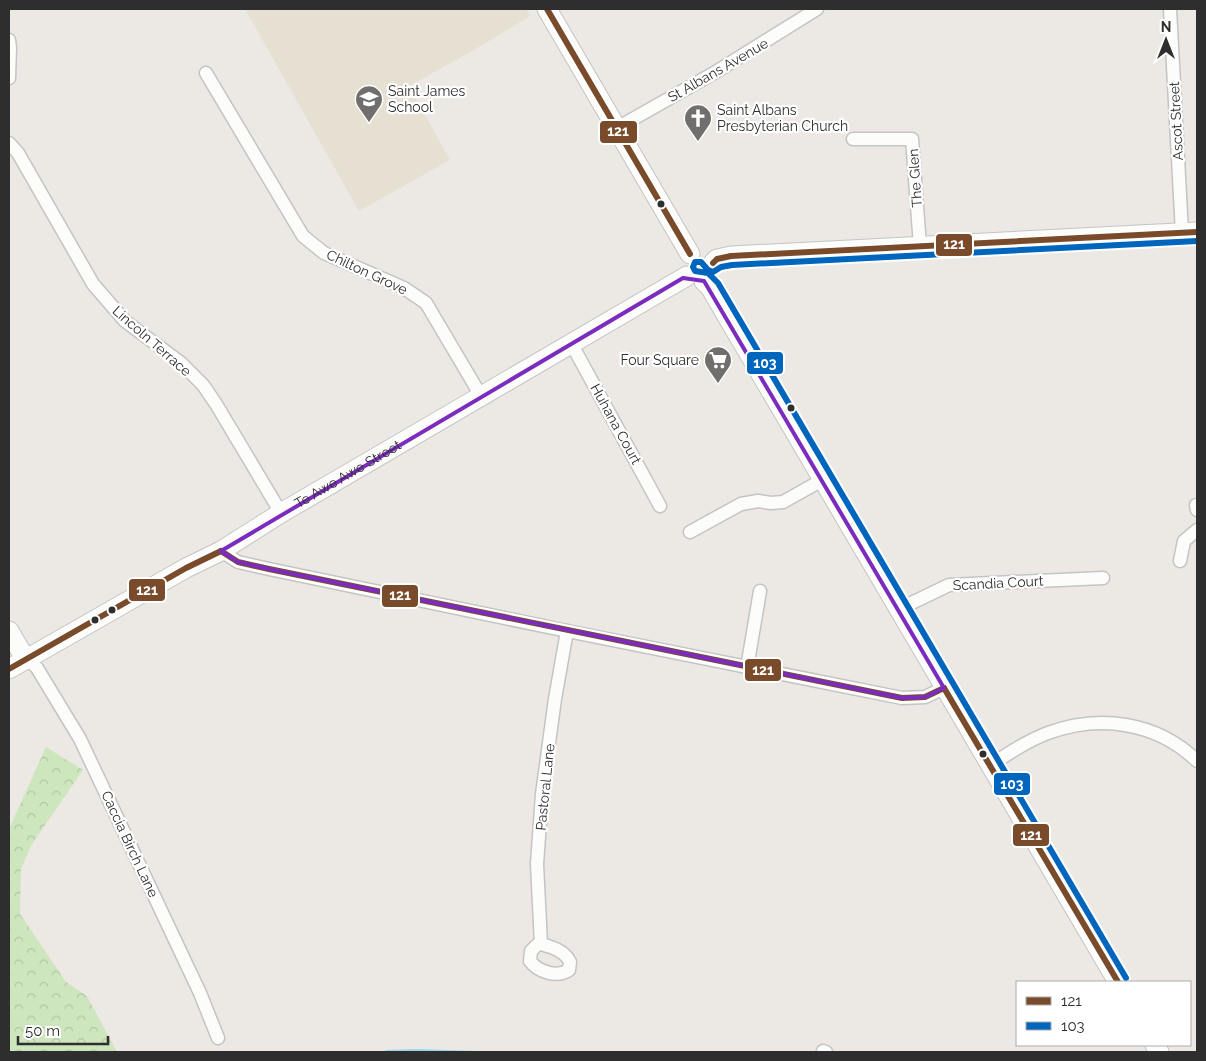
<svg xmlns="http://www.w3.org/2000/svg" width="1206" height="1061" font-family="Raleway,sans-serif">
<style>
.education{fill:#e6e0d3}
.park{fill:url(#park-crowns)}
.water{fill:url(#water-waves)}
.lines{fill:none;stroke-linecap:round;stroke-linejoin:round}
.street-casing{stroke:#c5c4c5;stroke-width:15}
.secondary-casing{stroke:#c5c4c5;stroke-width:21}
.street{stroke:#fcfcfb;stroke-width:12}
.secondary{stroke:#fcfcfb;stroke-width:19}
.bus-1-casing{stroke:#fff;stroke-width:10}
.bus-2-casing{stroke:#fff;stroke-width:10}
.bus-1{stroke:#7a4b2a;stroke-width:6}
.bus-2{stroke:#0065bd;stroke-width:6}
.marked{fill:none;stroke:#7b2cbf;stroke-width:4;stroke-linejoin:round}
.bus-dot{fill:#2e2e2e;stroke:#fff;stroke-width:2}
.labels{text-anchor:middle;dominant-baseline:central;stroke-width:4.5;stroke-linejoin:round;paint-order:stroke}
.street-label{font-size:14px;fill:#2e2e2e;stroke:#fff}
.poi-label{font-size:14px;fill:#2e2e2e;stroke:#fff;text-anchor:start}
.line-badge{stroke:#fff;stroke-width:2}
.badge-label{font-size:14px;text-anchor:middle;font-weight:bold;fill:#fff}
</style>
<defs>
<pattern id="park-crowns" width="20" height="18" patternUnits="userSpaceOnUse" patternTransform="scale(1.25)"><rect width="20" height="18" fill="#cee6be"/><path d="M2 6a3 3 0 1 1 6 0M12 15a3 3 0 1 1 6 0" fill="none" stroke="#b1c6a4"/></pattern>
<pattern id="water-waves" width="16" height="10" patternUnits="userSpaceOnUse" patternTransform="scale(1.25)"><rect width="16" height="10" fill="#99d6ec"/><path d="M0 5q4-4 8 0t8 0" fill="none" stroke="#84b8cb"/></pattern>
</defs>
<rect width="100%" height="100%" fill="#ece8e4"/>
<!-- education -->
<polygon class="education" points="245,9 526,9 530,16 474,50 409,86 450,160 359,211"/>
<!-- park -->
<polygon class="park" points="46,747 83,770 32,844 21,869 20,914 66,982 87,996 117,1052 9,1052 9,829"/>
<!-- water -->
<polygon class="water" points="419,1049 507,1052 383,1052 386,1050"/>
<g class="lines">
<!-- street casing -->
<g class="street-casing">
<g id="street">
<polyline points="1170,9 1182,233"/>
<polyline points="9,40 10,48 9,78"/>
<polyline points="206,73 303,236 324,253 404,288 426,303 481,396"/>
<polyline points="617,128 714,73 817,9"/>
<polyline points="853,139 912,139 920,246"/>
<polyline points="9,143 18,153 93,284 125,321 181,363 203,385 216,404 281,513"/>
<polyline points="571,343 660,506"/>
<polyline points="1196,505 1197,510"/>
<polyline points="690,532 741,504 758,501 771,503 783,502 824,479"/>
<polyline points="221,551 238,562 269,569 567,631 902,698 925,697 944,688"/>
<polyline points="1180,561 1184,541 1197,530"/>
<polyline points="899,609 949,585 1103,578"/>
<polyline points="27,658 37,668 80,739 200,993 218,1038"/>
<polyline points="747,668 760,591"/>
<path d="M991 765C1009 753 1027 741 1048 733 1100 714 1157 722 1197 761"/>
<polyline points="541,944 537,864 542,794 555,699 567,631"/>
<path d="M541 944C552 947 565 951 570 962L569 970C557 978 538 972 530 961L531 951 537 945Z"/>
<polyline points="823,1051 826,1052"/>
</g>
</g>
<!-- secondary casing -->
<g class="secondary-casing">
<g id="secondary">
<polyline points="547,9 690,254"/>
<polyline points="713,263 717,259 731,256 1197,232"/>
<path d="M704 281 710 287 724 311C855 535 987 758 1118 982"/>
<polyline points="9,631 20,650 27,658"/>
<path id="s1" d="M9 669 186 568 221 551 281 513 687 276"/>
<polyline points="1155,1045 1159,1052"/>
</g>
</g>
<!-- street -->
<use href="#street" class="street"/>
<!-- secondary -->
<use href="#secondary" class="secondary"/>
<!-- bus-1 casing -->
<g class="bus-1-casing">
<g id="bus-1">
<polyline points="547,9 690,254"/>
<polyline points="713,263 717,259 731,256 1197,232"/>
<polyline points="221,551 238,562 269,569 902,698 925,697 944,688"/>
<polyline points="9,669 186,568 221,551"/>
<polyline points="944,688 1118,982"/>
</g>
</g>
<!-- bus-2 casing -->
<g class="bus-2-casing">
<polyline id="bus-2" points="1126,978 718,283 708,273 695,271 693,267 695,262 701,262 708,270 713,272 721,267 732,265 1197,241"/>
</g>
<!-- bus-1 -->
<use href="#bus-1" class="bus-1"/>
<!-- bus-2 -->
<use href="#bus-2" class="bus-2"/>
</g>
<!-- marked area -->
<path class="marked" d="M683 278 704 281 944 688 925 697 902 698 269 569 238 562 221 551Z"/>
<!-- icons -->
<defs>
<g id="school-pin" transform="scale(1.4375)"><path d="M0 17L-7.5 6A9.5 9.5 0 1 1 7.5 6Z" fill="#706f6e" stroke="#fff"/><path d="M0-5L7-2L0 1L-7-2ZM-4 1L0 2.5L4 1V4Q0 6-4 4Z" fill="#fff"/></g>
<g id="church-pin" transform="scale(1.4375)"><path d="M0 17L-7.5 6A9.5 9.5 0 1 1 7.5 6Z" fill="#706f6e" stroke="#fff"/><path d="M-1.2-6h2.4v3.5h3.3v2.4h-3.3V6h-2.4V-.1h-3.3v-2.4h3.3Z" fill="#fff"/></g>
<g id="supermarket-pin" transform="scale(1.4375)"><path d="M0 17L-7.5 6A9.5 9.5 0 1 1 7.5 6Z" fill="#706f6e" stroke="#fff"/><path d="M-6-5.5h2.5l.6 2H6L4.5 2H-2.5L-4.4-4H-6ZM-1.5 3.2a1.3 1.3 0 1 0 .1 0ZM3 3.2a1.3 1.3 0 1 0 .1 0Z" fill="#fff"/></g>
</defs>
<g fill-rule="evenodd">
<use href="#school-pin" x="369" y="99"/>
<use href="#church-pin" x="698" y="118"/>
<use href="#supermarket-pin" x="718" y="360"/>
</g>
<!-- markers -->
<g class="bus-dot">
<circle cx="661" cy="204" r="4.5"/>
<circle cx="791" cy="408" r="4.5"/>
<circle cx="112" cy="610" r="4.5"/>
<circle cx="95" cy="620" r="4.5"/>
<circle cx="983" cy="754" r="4.5"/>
</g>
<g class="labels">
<!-- street labels -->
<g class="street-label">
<text transform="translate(718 70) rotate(-30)">St Albans Avenue</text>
<text transform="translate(1176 121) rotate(-93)">Ascot Street</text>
<text transform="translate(915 178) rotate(-94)">The Glen</text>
<text transform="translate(367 272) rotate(25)">Chilton Grove</text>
<text transform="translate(152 341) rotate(41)">Lincoln Terrace</text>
<text transform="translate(616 424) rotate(61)">Huhana Court</text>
<text stroke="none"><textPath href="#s1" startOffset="391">Te Awe Awe Street</textPath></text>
<text transform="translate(998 583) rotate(-3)">Scandia Court</text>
<text transform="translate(545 787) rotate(-84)">Pastoral Lane</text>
<text transform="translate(130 844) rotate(65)">Caccia Birch Lane</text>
</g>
<!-- poi labels -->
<g class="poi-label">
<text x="388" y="91">Saint James<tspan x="388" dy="16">School</tspan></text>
<text x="717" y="110">Saint Albans<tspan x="717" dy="16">Presbyterian Church</tspan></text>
<text x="699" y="360" text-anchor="end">Four Square</text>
</g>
</g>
<g class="line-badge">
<rect x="599" y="120" width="39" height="24" rx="5" fill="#7a4b2a"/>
<rect x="935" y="233" width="38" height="24" rx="5" fill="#7a4b2a"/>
<rect x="746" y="351" width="38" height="24" rx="5" fill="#0065bd"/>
<rect x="128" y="578" width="38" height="24" rx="5" fill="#7a4b2a"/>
<rect x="381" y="584" width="38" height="24" rx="5" fill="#7a4b2a"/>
<rect x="744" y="658" width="38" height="24" rx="5" fill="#7a4b2a"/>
<rect x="993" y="772" width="38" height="24" rx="5" fill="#0065bd"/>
<rect x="1012" y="823" width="38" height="24" rx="5" fill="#7a4b2a"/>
</g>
<g class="badge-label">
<text x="618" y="136">121</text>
<text x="954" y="249">121</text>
<text x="765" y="368">103</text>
<text x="147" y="595">121</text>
<text x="400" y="600">121</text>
<text x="763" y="675">121</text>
<text x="1012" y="789">103</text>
<text x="1031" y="840">121</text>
</g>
<!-- border -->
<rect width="1206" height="1061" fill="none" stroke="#2e2e2e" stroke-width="20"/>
<!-- legend -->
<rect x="1016" y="981" width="175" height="65" fill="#ffffff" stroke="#ababab"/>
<rect x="1026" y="997" width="25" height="8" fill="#7a4b2a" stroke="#ababab"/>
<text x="1061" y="1006" font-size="15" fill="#2e2e2e">121</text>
<rect x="1026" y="1022" width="25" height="8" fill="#0065bd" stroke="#ababab"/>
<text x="1061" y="1031" font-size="15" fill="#2e2e2e">103</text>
<!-- north arrow -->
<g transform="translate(1166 40)" stroke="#ffffff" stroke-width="4" paint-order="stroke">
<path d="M0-4L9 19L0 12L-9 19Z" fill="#2e2e2e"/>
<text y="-8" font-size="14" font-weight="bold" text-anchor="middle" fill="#2e2e2e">N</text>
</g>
<!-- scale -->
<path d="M18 1036v8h90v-8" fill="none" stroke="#2e2e2e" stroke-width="2.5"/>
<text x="25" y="1036" font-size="15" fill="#2e2e2e" stroke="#ffffff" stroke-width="4" paint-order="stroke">50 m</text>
</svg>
